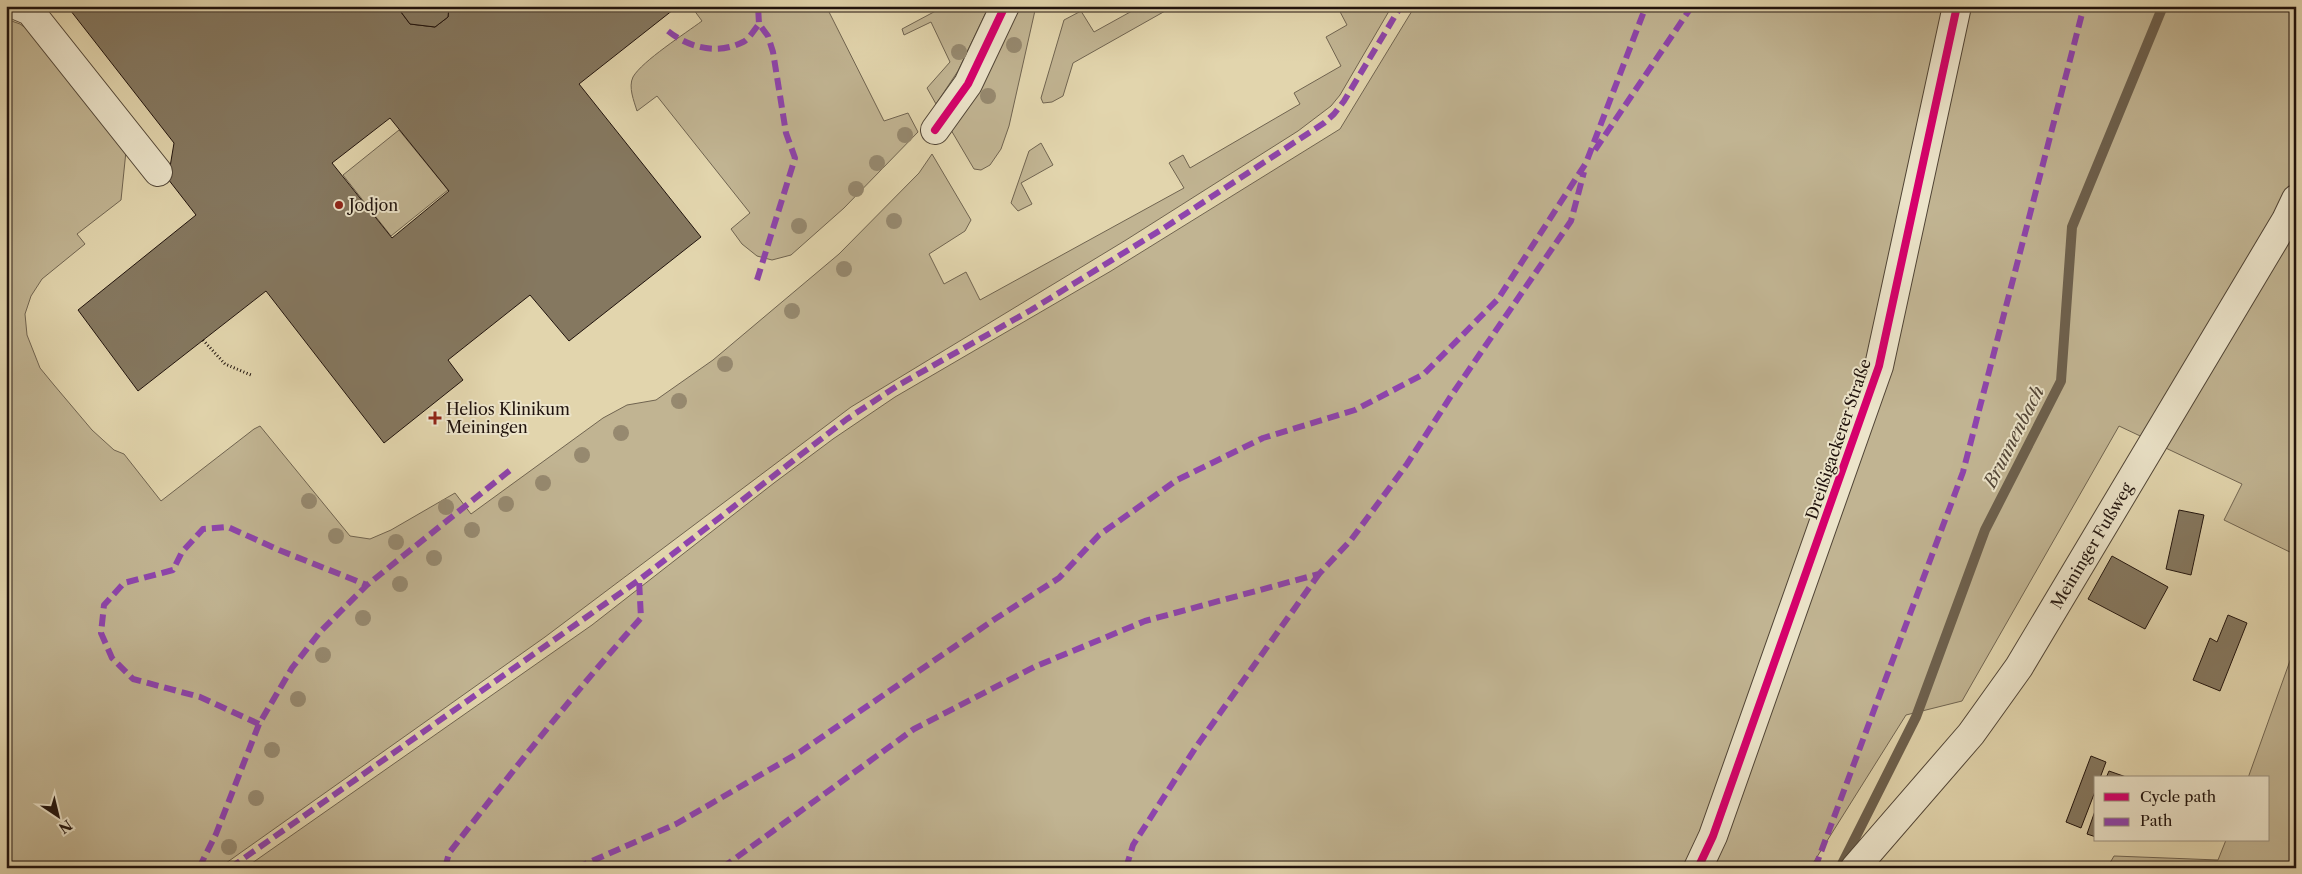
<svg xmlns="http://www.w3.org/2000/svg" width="2302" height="874" font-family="'Libre Caslon Text',serif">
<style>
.green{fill:#c1b492;stroke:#706450}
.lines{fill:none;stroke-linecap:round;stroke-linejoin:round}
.stream{stroke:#6d604d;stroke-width:10}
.building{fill:#857860;stroke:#20130d;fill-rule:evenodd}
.minor-casing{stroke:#504435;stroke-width:30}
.path{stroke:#20130d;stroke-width:3;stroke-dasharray:1 2.5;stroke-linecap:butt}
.minor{stroke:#ece4ca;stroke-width:28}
.quiet{stroke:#8e44ad;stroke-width:6;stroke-dasharray:12 6;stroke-linecap:butt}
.cycleway-casing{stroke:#ece4ca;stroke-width:11}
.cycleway{stroke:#d6006c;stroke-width:8}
.tree{fill:#96896f}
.poi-dot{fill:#8f2418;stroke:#ece4ca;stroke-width:2}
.labels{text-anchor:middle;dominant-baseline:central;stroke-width:4;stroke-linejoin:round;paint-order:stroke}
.poi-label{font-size:16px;fill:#20130d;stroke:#ece4ca;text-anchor:start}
.street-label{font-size:16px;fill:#20130d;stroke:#ece4ca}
.water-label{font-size:18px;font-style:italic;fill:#534637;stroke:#ece4ca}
</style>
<rect width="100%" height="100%" fill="#e2d5ad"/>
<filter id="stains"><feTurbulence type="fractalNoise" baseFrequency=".004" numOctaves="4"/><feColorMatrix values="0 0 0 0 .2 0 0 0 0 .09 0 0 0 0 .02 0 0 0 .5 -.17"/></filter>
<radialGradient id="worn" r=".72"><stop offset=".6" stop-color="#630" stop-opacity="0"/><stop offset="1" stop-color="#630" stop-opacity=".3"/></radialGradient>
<!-- green -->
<g class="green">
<path d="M691 6H826L884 121 908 113 918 132 844 208 791 255 772 260 757 256 742 244 731 229 750 213 657 96 637 111C634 101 628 87 633 77 642 61 686 33 702 21Z"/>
<polygon points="945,6 989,6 958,71 936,104 927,88 950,62 931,22 904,35 902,29"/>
<polygon points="1018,6 1036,6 1009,126 1001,149 990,165 981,170 974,169 951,130"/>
<polygon points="1141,6 1174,6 1073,63 1063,96 1052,102 1043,103 1041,98 1064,20 1081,11 1094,32"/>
<polygon points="1337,6 1392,6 1340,95 1331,106 1298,131 1126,240 851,407 545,637 219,868 6,868 6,19 20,24 30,31 126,151 121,200 77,234 85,244 42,279 31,296 25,314 27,335 40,368 54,385 92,430 114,450 124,454 161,501 254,429 260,426 350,536 370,539 391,530 455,493 471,514 603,418 627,405 656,400 713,360 839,254 919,173 932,154 971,220 965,231 929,254 944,284 966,272 980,300 1184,188 1169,163 1183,155 1190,168 1300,104 1294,93 1341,66 1326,37 1347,25"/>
<polygon points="1415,6 2296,6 2296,555 2224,520 2242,484 2119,426 1962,701 1906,715 1810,868 245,868 592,625 774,483 833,439 895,397 1111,271 1340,129"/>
<polygon points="399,130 448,190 391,236 343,175"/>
<polygon points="1041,143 1053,165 1021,183 1032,204 1018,211 1011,203 1029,151"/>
<polygon points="2296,644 2296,868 2107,868 2114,856 2218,860 2226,840 2268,840 2268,778 2248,778"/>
</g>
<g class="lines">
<!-- stream -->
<polyline class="stream" points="1840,868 1916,717 1985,530 2061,381 2072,227 2163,6"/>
</g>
<!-- building -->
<g class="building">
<path d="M67 6H402L401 12 410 24 435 27 448 17 449 6H678L579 84 701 237 569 341 530 295 448 360 463 380 384 443 266 291 138 391 78 310 196 215 168 179 174 143ZM390 118 449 191 392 238 332 163Z"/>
<polygon points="402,6 449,6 448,17 435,27 410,24 401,12"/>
<polygon points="2179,510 2204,515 2191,575 2166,569"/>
<polygon points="2112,556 2168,587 2145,629 2088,599"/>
<polygon points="2228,615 2247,623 2220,691 2193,680 2210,638 2217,642"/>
<polygon points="2091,756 2106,762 2100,778 2096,778 2096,789 2081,828 2066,822"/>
<polygon points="2109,771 2129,778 2106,778"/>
<polygon points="2096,808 2096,837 2087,834"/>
</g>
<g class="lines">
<!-- minor casing -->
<g class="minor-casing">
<g id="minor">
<polyline points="18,6 30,11 158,172"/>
<polyline points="935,130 968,84 1005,6"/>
<polyline points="1698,868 1713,836 1879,366 1957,6"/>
<path id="s1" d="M1855 868 1971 734 2019 667 2286 220 2296 199"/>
</g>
</g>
<!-- path -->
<polyline class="path" points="203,340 225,364 251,375"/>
<!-- minor -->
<use href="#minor" class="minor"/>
<!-- quiet -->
<g class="quiet">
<polyline points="1051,6 1054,9"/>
<path d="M668 31C689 48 718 55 743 42 749 39 754 30 759 24"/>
<polyline points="1595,150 1692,6"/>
<polyline points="757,280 795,158 786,133 773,52 768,36 759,24 758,6"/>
<polyline points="259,724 200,697 133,679 112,658 101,633 104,605 124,583 173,570 182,552 203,529 228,527 279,550 367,585"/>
<polyline points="199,868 216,834 259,724 292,668 320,632 367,585 514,467"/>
<polyline points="230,868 639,580 847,419 897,386 1031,310 1164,228 1324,123 1334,114 1344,101 1401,6"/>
<path d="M445 868 449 853C511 773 573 694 641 618L639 580"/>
<polyline points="576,868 676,824 800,752 995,619 1059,578 1099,535 1177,480 1263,438 1355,410 1424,374 1498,299 1586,163 1646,6"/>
<polyline points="722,868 914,729 1034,667 1145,621 1319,574 1351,540 1407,464 1451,396 1571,221 1584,172"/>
<polyline points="1126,868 1133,845 1196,747 1319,574"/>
<polyline points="1815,868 1963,472 2084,6"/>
</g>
<!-- cycleway casing -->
<g class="cycleway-casing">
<g id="cycleway">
<polyline points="935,130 968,84 1005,6"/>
<polyline points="1698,868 1713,836 1879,366 1957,6"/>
</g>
</g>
<!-- cycleway -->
<use href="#cycleway" class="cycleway"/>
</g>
<!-- trees -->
<g class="tree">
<circle cx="1014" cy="45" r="8"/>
<circle cx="959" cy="52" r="8"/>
<circle cx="988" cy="96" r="8"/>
<circle cx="905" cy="135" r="8"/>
<circle cx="877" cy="163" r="8"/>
<circle cx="856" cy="189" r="8"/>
<circle cx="894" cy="221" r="8"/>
<circle cx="799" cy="226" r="8"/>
<circle cx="844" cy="269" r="8"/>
<circle cx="792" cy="311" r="8"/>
<circle cx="725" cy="364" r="8"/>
<circle cx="679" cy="401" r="8"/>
<circle cx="621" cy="433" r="8"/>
<circle cx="582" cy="455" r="8"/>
<circle cx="543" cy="483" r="8"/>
<circle cx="309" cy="501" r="8"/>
<circle cx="506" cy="504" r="8"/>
<circle cx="446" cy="507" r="8"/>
<circle cx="472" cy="530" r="8"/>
<circle cx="336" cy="536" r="8"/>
<circle cx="396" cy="542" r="8"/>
<circle cx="434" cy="558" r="8"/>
<circle cx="400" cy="584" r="8"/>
<circle cx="363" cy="618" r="8"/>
<circle cx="323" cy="655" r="8"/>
<circle cx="298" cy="699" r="8"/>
<circle cx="272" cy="750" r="8"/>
<circle cx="256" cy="798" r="8"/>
<circle cx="229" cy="847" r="8"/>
</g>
<!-- markers -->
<g class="poi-dot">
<circle cx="339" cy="205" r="5"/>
<path d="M432.5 410.5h5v5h5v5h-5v5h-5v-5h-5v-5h5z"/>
</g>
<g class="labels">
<!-- poi labels -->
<g class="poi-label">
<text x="349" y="205">Jodjon</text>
<text x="446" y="409">Helios Klinikum<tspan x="446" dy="18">Meiningen</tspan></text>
</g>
<!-- street labels -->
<g class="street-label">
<text transform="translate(1838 439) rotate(-71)">Dreißigackerer Straße</text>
<text stroke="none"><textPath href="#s1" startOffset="401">Meininger Fußweg</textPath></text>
</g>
<!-- water labels -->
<g class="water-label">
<text transform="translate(2014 437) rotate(-63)">Brunnenbach</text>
</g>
</g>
<!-- margin -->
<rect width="2302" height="874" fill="none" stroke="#e2d5ad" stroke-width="25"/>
<rect x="8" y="8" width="2287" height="859" fill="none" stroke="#20130d" stroke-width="2.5"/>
<rect x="12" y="12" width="2277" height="849" fill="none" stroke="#20130d"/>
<!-- legend -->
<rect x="2094" y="776" width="175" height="65" fill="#ece4ca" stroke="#9a907e"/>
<rect x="2104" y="793" width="25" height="8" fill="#d6006c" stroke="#9a907e"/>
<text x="2140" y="802" font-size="15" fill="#20130d">Cycle path</text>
<rect x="2104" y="818" width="25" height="8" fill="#8e44ad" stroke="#9a907e"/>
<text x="2140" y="826" font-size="15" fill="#20130d">Path</text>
<!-- north arrow -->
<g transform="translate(58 816) rotate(145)" stroke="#ece4ca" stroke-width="4" paint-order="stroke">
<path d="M0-4L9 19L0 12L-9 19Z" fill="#20130d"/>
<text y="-8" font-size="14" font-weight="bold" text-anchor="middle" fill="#20130d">N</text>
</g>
<rect width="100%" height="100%" filter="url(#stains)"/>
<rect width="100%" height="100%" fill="url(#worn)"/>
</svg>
